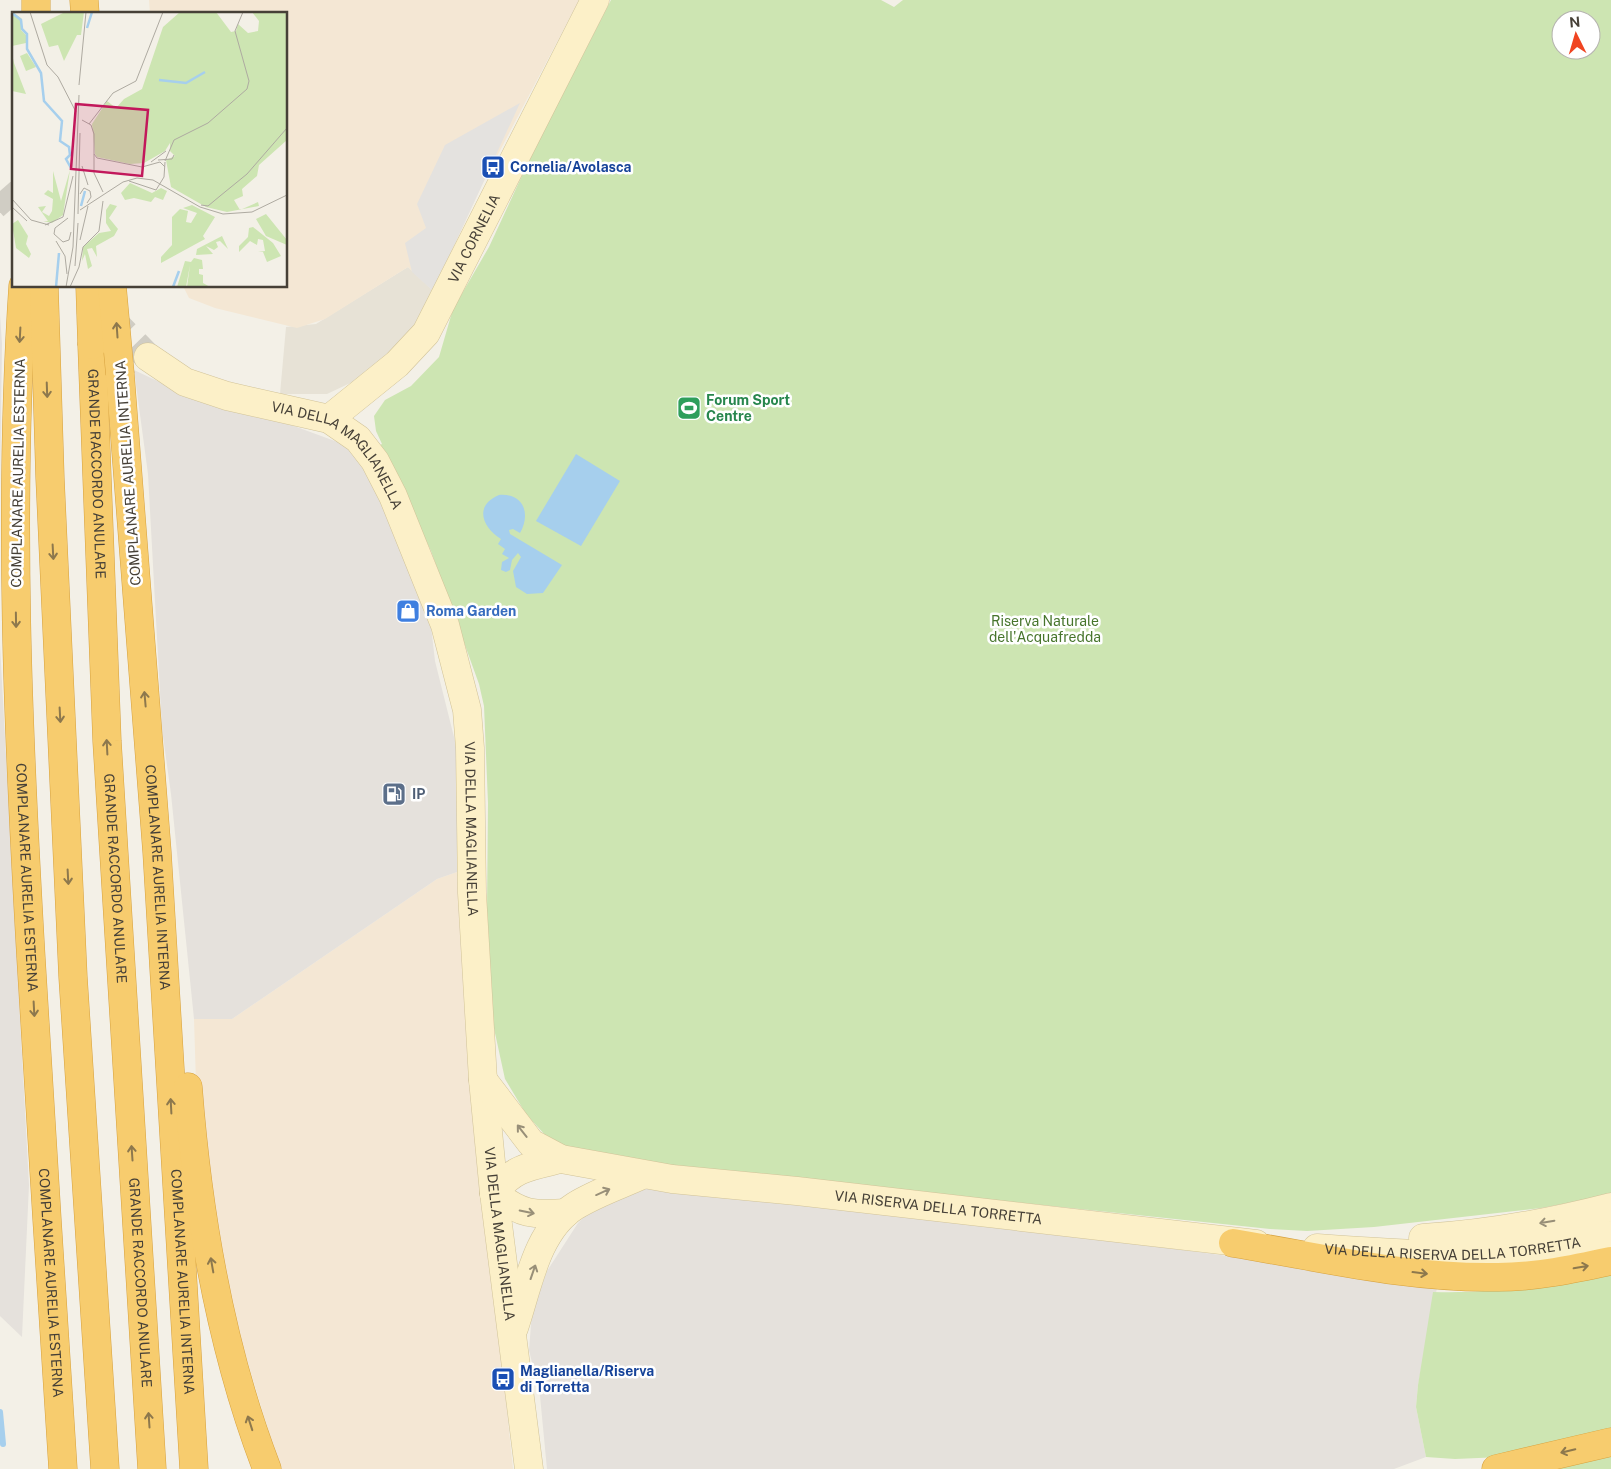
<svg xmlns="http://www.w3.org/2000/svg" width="1611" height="1469" font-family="'Public Sans',sans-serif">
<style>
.residential{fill:#e7e2d6}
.commercial{fill:#f4e7d4}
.industrial{fill:#e5e1dc}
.green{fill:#cde5b2;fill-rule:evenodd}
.parking{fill:#e4e2df}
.water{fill:#a6cfed}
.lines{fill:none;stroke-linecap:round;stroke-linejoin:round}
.stream{stroke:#a6cfed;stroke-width:6}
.secondary-tunnel{stroke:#d0cdc4;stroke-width:28;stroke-dasharray:28 14;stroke-linecap:butt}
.secondary-casing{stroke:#d1c399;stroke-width:29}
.highway-casing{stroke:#d6a13e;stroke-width:29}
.secondary{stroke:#fcf0c8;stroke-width:28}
.highway{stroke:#f7cc6e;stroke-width:28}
.highway-bridge-casing{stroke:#d6a13e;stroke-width:29;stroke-linecap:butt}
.highway-bridge{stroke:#f7cc6e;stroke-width:28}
.oneway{stroke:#8d784d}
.oneway2{stroke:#988f78}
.labels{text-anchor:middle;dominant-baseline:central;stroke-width:5;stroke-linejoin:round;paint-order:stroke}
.transit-label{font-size:14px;font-weight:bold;fill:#164399;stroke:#fff;text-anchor:start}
.street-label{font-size:14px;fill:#464037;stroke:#fff}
.leisure-label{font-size:14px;font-weight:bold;fill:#27864d;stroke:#fff;text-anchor:start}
.shop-label{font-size:14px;font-weight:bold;fill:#366cbe;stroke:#fff;text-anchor:start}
.park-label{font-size:14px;fill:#47752c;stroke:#fff}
.service-label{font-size:14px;font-weight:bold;fill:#4e5e75;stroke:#fff;text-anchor:start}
.inset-river{fill:none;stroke:#a6cfed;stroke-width:2.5}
.inset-road{fill:none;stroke:#aeaaa1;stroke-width:1}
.view{fill:#c2185b;fill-opacity:0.15;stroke:#c2185b;stroke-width:2.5}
.inset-edge{fill:none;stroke:#464037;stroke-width:2.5}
</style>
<rect width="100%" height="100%" fill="#f3f0e7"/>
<!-- residential -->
<polygon class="residential" points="408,267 433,291 420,327 363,377 327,394 280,394 286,327 316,324"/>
<!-- commercial -->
<g class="commercial">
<polygon points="149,0 579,0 483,183 433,291 408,267 325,319 297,328 215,308 189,298 183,286 286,286 286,14 150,14"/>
<polygon points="457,872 473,1115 492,1265 513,1469 280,1469 230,1304 208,1208 196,1083 194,1019 232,1019 437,879"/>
</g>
<!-- industrial -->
<g class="industrial">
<polygon points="0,315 2,344 0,490"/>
<polygon points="134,370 202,402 283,422 343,444 365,466 429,609 435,661 458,753 457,872 437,879 232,1019 194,1019 171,794 162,729 148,474"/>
<polygon points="0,645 29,1185 22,1337 0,1316"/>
<polygon points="650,1188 852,1207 1328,1269 1437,1288 1418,1385 1416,1407 1426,1457 1394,1469 547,1469 540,1396 529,1350 532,1312 547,1271 578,1223 600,1201"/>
</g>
<!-- green -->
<g class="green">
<path d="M611 0H881L894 7 903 0H1611V1195L1541 1208 1374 1227 1307 1231 1270 1229 626 1161 556 1147 526 1114 505 1079 490 1010 487 911 488 803 484 706 479 684 431 551 380 445 382 444 376 431 374 416 385 400 411 386 439 357 453 309 489 247 533 152ZM1561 20H1591V50H1561Z"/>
<path d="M1611 1274V1433L1502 1457 1455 1459 1426 1457 1416 1407 1418 1385 1433 1292C1494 1294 1551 1284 1611 1274Z"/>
<polygon points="1611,1452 1611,1469 1543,1469"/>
</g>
<!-- parking -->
<polygon class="parking" points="520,103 433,291 412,272 405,243 426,228 417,204 445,145"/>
<!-- water -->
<g class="water">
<polygon points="576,454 620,481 581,546 536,521"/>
<path d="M499 495C524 493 531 514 520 533L513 529 509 530 510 534 562 565 543 593 527 594 516 587 513 571 521 557 518 553 512 560 510 570 506 572 501 570 502 562 509 558 502 554 505 549 498 544 501 539C483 528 473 506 499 495Z"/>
</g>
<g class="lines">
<!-- stream -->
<polyline class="stream" points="0,1412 3,1444"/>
<!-- secondary-tunnel -->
<g class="secondary-tunnel">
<polyline points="0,191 14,207"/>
<polyline points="106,314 148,357"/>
</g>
<!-- secondary casing -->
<g class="secondary-casing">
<g id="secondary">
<path id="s1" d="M148 357 185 382 227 396 329 419 358 439 375 461 393 496 445 625 467 710 470 748 472 893 483 1080 494 1193 529 1469"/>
<path id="s2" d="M329 419 397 364 426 333 595 0"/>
<path id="s3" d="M483 1080 531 1143 561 1159 672 1179 797 1191 1256 1244"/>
<path d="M494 1193C513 1167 532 1166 561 1159"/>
<path d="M494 1193C521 1215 533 1215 566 1213"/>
<path d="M1423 1238C1487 1234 1549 1223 1611 1207"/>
<path id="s4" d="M1317 1248C1359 1251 1401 1254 1443 1255 1499 1256 1557 1248 1611 1235"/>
<path d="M514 1328C528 1287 536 1231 575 1206 596 1193 620 1185 642 1175"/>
</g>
</g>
<!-- highway casing -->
<g class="highway-casing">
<g id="highway">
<polyline points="36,0 36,14"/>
<polyline points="84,0 85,14"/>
<path id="s5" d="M23 286C8 510 18 734 31 958 41 1128 52 1299 63 1469"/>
<polyline points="44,286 50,478 73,977 105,1469"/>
<path id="s6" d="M92 345 107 741 152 1469"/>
<path id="s7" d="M120 374 157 852 194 1469"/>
<path d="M188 1087C198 1217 220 1347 267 1469"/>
<path d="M1233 1243C1320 1257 1409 1279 1498 1277 1536 1277 1574 1269 1611 1261"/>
<polyline points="1496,1469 1611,1442"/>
</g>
</g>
<!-- secondary -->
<use href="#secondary" class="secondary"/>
<!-- highway -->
<use href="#highway" class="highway"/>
<!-- highway-bridge casing -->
<g class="highway-bridge-casing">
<g id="highway-bridge">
<polyline points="90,286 92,345"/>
<polyline points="112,286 120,374"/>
</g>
</g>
<!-- highway-bridge -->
<use href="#highway-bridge" class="highway-bridge"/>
</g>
<!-- one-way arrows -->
<defs><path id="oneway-shaft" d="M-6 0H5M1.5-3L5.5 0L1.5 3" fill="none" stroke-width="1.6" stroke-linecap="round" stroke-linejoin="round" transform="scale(1.25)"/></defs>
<g class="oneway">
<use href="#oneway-shaft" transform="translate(117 330) rotate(-94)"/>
<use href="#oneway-shaft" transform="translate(20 335) rotate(93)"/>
<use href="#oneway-shaft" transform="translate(47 390) rotate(88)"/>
<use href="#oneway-shaft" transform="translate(53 552) rotate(87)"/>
<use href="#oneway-shaft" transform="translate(16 620) rotate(89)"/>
<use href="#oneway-shaft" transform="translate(145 699) rotate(-95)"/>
<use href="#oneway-shaft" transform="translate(60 715) rotate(87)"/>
<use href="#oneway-shaft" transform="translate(107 747) rotate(-93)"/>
<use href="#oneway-shaft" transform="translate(68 877) rotate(87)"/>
<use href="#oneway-shaft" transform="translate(34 1009) rotate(87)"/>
<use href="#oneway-shaft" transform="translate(171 1106) rotate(-93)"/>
<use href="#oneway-shaft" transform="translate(132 1153) rotate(-94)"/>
<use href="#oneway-shaft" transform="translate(212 1265) rotate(-100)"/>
<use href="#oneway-shaft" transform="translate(1581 1267) rotate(-10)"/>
<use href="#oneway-shaft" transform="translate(1420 1273) rotate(7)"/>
<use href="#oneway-shaft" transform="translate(149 1420) rotate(-94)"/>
<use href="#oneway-shaft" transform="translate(250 1423) rotate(-108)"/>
<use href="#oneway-shaft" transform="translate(1568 1451) rotate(167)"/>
</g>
<g class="oneway2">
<use href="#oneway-shaft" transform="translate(522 1131) rotate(-128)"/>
<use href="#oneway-shaft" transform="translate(603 1192) rotate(-24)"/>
<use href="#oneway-shaft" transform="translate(527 1212) rotate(12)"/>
<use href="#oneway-shaft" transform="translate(1547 1222) rotate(170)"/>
<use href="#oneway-shaft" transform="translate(533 1272) rotate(-71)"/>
</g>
<!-- icons -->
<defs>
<g id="bus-square" transform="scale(1.25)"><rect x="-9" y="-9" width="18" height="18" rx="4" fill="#1a4fb4" stroke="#fff"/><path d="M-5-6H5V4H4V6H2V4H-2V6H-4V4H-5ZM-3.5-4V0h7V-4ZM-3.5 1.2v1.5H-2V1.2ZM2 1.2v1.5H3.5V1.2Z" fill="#fff"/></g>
<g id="stadium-square" transform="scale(1.25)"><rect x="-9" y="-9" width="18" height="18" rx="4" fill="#2e9e5b" stroke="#fff"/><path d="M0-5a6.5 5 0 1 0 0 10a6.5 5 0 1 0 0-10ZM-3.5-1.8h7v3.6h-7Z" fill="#fff"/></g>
<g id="shop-square" transform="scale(1.25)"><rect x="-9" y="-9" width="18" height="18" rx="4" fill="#3f7fe0" stroke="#fff"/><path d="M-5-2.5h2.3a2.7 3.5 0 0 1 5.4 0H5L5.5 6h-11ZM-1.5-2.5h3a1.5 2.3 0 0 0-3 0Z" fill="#fff"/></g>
<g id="fuel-square" transform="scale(1.25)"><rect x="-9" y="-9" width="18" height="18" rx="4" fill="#5c6f8a" stroke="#fff"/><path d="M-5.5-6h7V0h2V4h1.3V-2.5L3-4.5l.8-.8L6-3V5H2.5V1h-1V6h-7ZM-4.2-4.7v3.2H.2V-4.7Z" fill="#fff"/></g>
</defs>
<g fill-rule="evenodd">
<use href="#bus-square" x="493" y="167"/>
<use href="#stadium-square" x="689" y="408"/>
<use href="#shop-square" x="408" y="611"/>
<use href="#fuel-square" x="394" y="794"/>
<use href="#bus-square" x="503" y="1379"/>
</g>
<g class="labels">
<!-- transit labels -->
<g class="transit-label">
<text x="510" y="167">Cornelia/Avolasca</text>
<text x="520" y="1371">Maglianella/Riserva<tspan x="520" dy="16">di Torretta</tspan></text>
</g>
<!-- street labels -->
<g class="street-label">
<text stroke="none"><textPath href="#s2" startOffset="236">VIA CORNELIA</textPath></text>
<text stroke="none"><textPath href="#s1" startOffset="222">VIA DELLA MAGLIANELLA</textPath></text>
<text transform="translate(18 473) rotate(-89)">COMPLANARE AURELIA ESTERNA</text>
<text stroke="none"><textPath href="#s6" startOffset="129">GRANDE RACCORDO ANULARE</textPath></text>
<text transform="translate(128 473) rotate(-94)">COMPLANARE AURELIA INTERNA</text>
<text stroke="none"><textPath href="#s1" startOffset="642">VIA DELLA MAGLIANELLA</textPath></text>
<text stroke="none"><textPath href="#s7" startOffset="505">COMPLANARE AURELIA INTERNA</textPath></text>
<text stroke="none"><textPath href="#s5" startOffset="592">COMPLANARE AURELIA ESTERNA</textPath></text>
<text stroke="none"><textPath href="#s6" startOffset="534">GRANDE RACCORDO ANULARE</textPath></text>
<text stroke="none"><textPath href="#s3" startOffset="494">VIA RISERVA DELLA TORRETTA</textPath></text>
<text stroke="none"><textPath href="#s1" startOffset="1048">VIA DELLA MAGLIANELLA</textPath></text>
<text stroke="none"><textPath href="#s4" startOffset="136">VIA DELLA RISERVA DELLA TORRETTA</textPath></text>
<text stroke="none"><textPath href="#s5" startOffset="998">COMPLANARE AURELIA ESTERNA</textPath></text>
<text stroke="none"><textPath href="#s6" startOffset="939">GRANDE RACCORDO ANULARE</textPath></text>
<text stroke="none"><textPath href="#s7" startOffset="910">COMPLANARE AURELIA INTERNA</textPath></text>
</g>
<!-- leisure labels -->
<g class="leisure-label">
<text x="706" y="400">Forum Sport<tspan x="706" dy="16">Centre</tspan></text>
</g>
<!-- shop labels -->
<g class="shop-label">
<text x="426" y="611">Roma Garden</text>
</g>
<!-- park labels -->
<g class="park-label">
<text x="1045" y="621">Riserva Naturale<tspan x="1045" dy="16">dell'Acquafredda</tspan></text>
</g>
<!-- service labels -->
<g class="service-label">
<text x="412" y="794">IP</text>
</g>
</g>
<!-- overview -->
<g transform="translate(12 12)">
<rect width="275" height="275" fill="#f3f0e7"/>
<path d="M1 0 10 7 9 18 15 24 14 31 0 34ZM53 0H72L69 23H65L52 49 46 33 37 35 29 12ZM168 0H204L219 20 224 19 226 12 236 21 246 19 247 9 240 0H275V128L247 153 245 164 230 177 231 184 222 188 228 198 246 190 247 194 215 200 194 195 159 175 154 148 163 144 158 139V131L153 139 132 151 118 152 85 145 83 142 80 112 95 89 104 96 112 87 130 77 151 15ZM15 41 24 55 14 59 8 44ZM0 42 2 51 14 82 0 79ZM58 158 51 203 40 211 31 209H36L26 195 34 194 30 200 37 204 40 199 41 187 32 182 36 178 41 181V159L49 189ZM118 171 140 181 149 176 155 179 151 188 143 185 139 190 122 186 113 188 109 181ZM98 192 105 194 97 206 106 217 102 224 84 234 85 245 80 236 75 237 80 254 76 257 73 242 70 249 71 235 87 221 99 219 94 211V198ZM180 193 203 205 191 224 193 227 149 251V245L160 233V205L168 197 176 199 174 210 179 211 185 201 171 196ZM254 202 275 228V233L254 224 244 207ZM6 208 16 224 14 232 19 242 17 246 4 236 0 212ZM241 215 261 231 269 244 255 250 251 240H246L253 239 251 228 246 227 245 233 238 229 227 240V234L236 225 237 216ZM210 224 216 237 208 229 204 230 206 235 202 238 194 234 201 242 184 243 185 237ZM182 246 190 248 191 257H187V262L191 263V271L198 275H175L178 253 174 275H165L173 249 179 250Z" fill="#cde5b2"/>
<path class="inset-river" d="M0 1 9 8 10 17 15 22V37L29 61 32 89 50 109 48 129 57 135 58 143 54 147 59 156M75 16 80 0M147 68 174 71 193 60M69 194 73 179M44 275 47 241M161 275 167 259"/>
<path class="inset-road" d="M18 0 35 53 46 65 64 100M67 73 74 0M70 108 79 113 82 122V161L91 180M77 112 101 81 124 69 151 0M82 142 85 146 115 152M146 148 160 147 162 143M153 149 162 128 196 111 235 77 237 69 223 19 231 0M139 150 154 139M115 152 130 155 148 150 153 155M70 154 76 173M117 169 144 178 152 165 153 150M68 182 72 176 78 179 79 185 75 191M208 184 235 162 275 116M0 187 19 208 37 213M189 193 196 194 208 184M0 195 15 209M68 198 111 170 125 166 141 168 188 195 211 202 240 200 275 183M66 202 68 121M56 206 43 216 42 222 51 230 57 228 59 220M33 213 51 205 61 164M68 228 76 194M44 229 53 244 55 262M63 254 66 211M54 275 61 235 67 83M58 275 67 255 71 235 87 219 91 189"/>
<path class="view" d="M64 92 136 98 130 164 59 157Z"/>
<rect width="275" height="275" class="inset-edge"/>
</g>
<!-- north arrow -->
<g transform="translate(1576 35) rotate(355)"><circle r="24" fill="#ffffff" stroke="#b5b3af"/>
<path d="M0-4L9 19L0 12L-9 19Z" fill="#f04421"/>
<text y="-8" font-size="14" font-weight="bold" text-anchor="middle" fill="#464037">N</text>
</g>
</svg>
